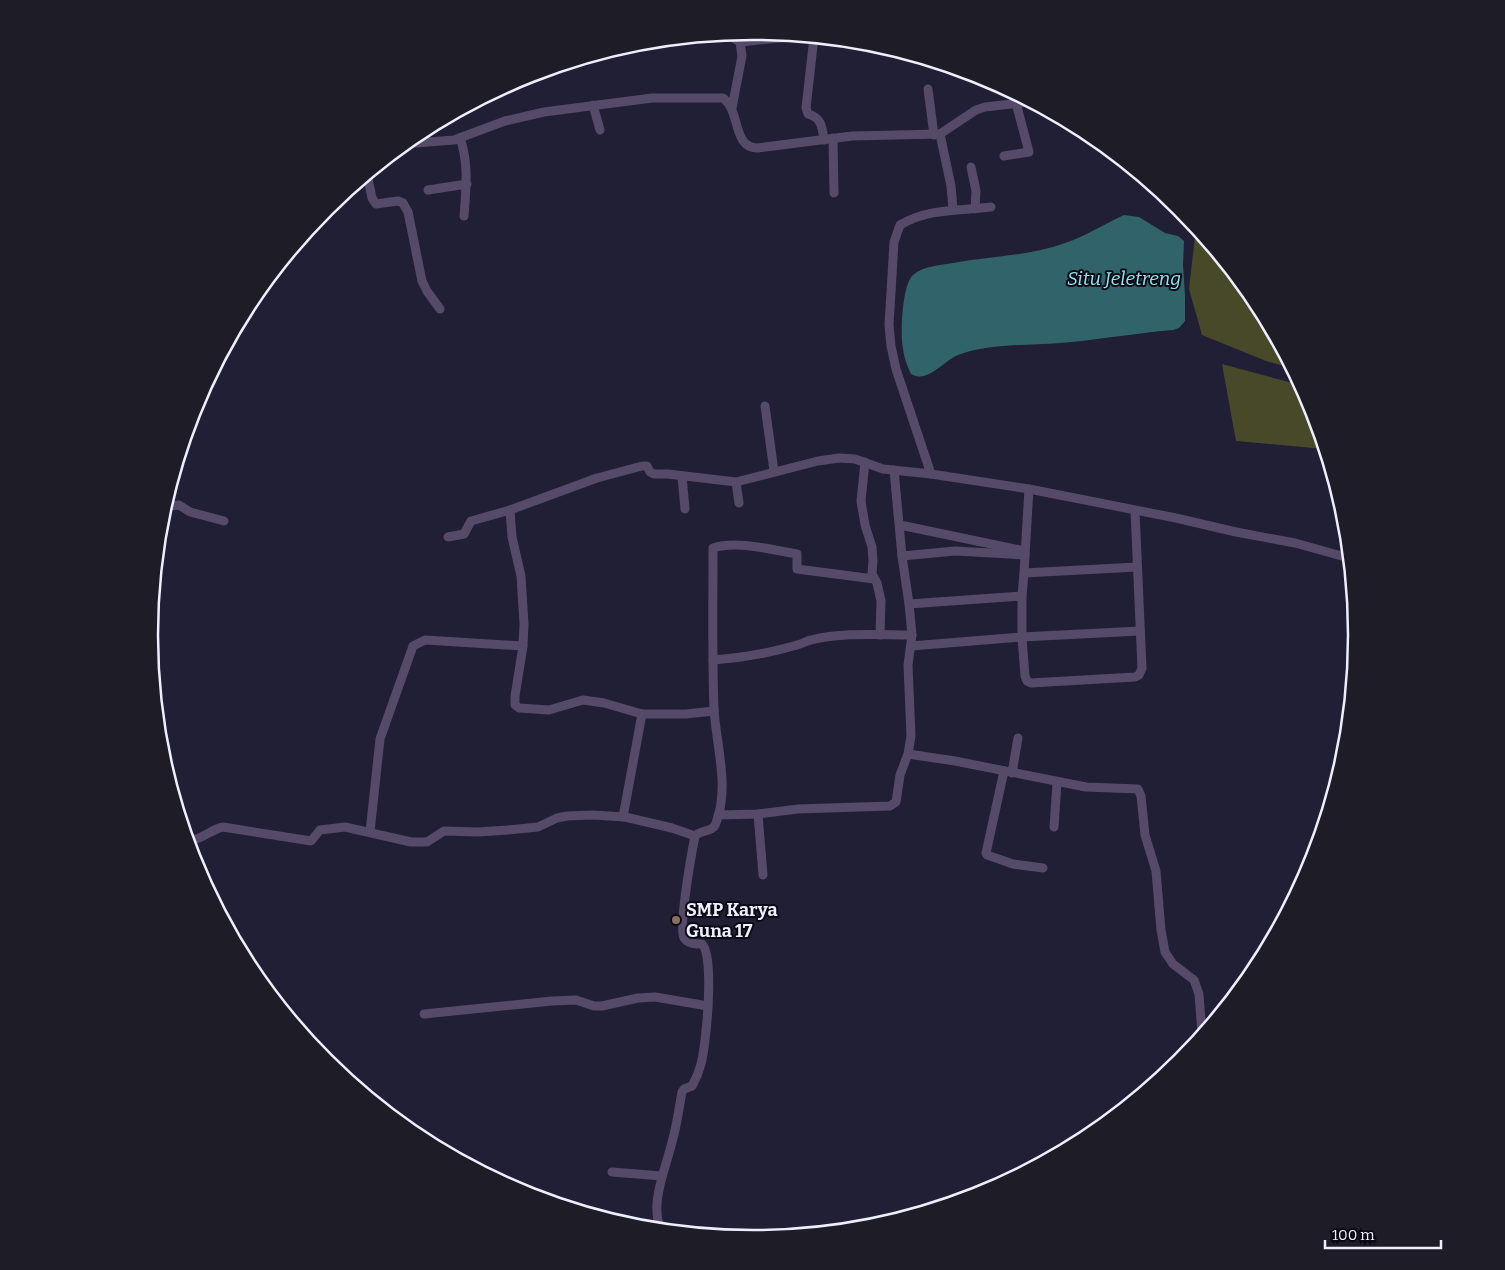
<svg xmlns="http://www.w3.org/2000/svg" width="1505" height="1270" font-family="Bitter,serif">
<style>
.grass{fill:#484929}
.water{fill:#31636a}
.lines{fill:none;stroke-linecap:round;stroke-linejoin:round}
.street{stroke:#564a69;stroke-width:9}
.education-dot{fill:#8d6e63;stroke:#0b0a14;stroke-width:2}
.labels{text-anchor:middle;dominant-baseline:central;stroke-width:4;stroke-linejoin:round;paint-order:stroke}
.poi-label{font-size:18px;font-weight:bold;fill:#eeeefd;stroke:#0b0a14;text-anchor:start}
.water-label{font-size:19px;font-style:italic;fill:#91e8f3;stroke:#0b0a14}
.rim{fill:none;stroke:#eeeefd;stroke-width:2.5}
</style>
<rect width="100%" height="100%" fill="#201f35"/>
<!-- grass -->
<g class="grass">
<polygon points="1196,228 1255,300 1291,368 1266,361 1202,335 1189,289"/>
<polygon points="1222,364 1300,385 1310,404 1324,449 1236,441"/>
</g>
<!-- water -->
<path class="water" d="M1124 215 1139 217 1165 233 1178 236 1184 241 1183 265 1185 295V321L1179 328 1173 330C1135 333 1098 340 1060 343 1026 346 990 343 958 355 945 360 927 384 911 374 907 366 904 357 903 349 900 334 902 285 913 275 923 266 941 265 953 263 991 256 1029 256 1065 243 1086 236 1104 224 1124 215Z"/>
<g class="lines">
<!-- street -->
<g class="street">
<polyline points="691,37 730,36 740,42 742,56 732,108"/>
<path d="M814 37 806 108 808 114C822 118 822 127 824 140"/>
<polyline points="740,42 800,36"/>
<polyline points="928,89 934,135"/>
<polyline points="593,105 600,130"/>
<polyline points="940,134 951,186 953,209"/>
<path d="M460 138C469 163 466 189 464 216"/>
<polyline points="833,138 834,193"/>
<path d="M403 144 454 140 505 121 544 112 652 98H723C741 111 732 147 757 148L852 136 940 134 976 110 985 107 1030 102"/>
<polyline points="1004,156 1029,152 1016,103"/>
<polyline points="971,167 976,191 975,209"/>
<polyline points="367,174 372,198 376,204 398,201 403,203 408,212 422,281 427,291 440,309"/>
<polyline points="428,190 467,184"/>
<polyline points="765,406 774,471"/>
<polyline points="865,462 861,501 865,525 872,547 873,561 872,574 877,583 881,601 880,635"/>
<polyline points="931,474 1029,489 1176,518 1236,532 1295,543 1349,558"/>
<polyline points="682,476 685,509"/>
<path d="M739 503 736 482 818 461 839 458 855 459 883 469 931 474 896 369 891 346 889 325 894 242 900 225C929 208 959 211 991 207"/>
<polyline points="163,507 179,505 190,512 224,521"/>
<polyline points="900,525 1020,550"/>
<polyline points="448,537 464,534 471,521 510,510"/>
<polyline points="1025,555 1029,489"/>
<polyline points="902,556 955,551 1025,555 1024,573 1137,567"/>
<polyline points="1024,573 1022,596 1022,637 1140,631"/>
<polyline points="909,604 1022,596"/>
<polyline points="523,646 515,696 515,705 519,708 549,710 583,700 604,703 642,714 686,714 714,711"/>
<polyline points="911,646 1022,637 1025,676 1027,681 1031,683 1135,677 1139,675 1142,668 1135,511"/>
<path d="M713 660C741 658 770 653 797 645 802 644 806 641 811 640 843 632 879 635 912 635"/>
<polyline points="908,754 955,761 1086,787 1138,789 1141,796 1145,835 1156,871 1161,930 1165,952 1173,964 1194,980 1199,994 1202,1034"/>
<polyline points="1004,771 986,853 987,855 1013,864 1043,868"/>
<polyline points="1012,773 1018,738"/>
<polyline points="758,814 763,875"/>
<polyline points="718,815 758,814 798,809 890,806 896,802 900,775 908,754 911,736 908,665 912,635 909,604 902,556 894,470"/>
<polyline points="623,817 642,714"/>
<polyline points="1054,827 1057,783"/>
<polyline points="370,832 380,739 413,646 425,640 523,646 524,624 521,576 512,537 510,510 597,478 642,466 647,466 650,472 654,474 668,474 736,482"/>
<path d="M187 841C203 840 209 830 223 827L311 841 320 830 345 827 411 842H427L444 831 478 832 508 830 538 827 557 818 567 816 593 815 625 817 672 828 695 836"/>
<polyline points="424,1014 552,1001 576,1000 594,1006 602,1006 638,998 655,997 708,1006"/>
<polyline points="612,1172 662,1176"/>
<path d="M661 1230C649 1204 666 1168 672 1142 677 1125 679 1108 682 1092L684 1089 692 1086C696 1079 699 1072 701 1064 706 1046 715 956 702 944 696 944 688 944 684 938 678 928 692 851 695 836 701 829 713 833 716 823 730 786 716 745 714 709 712 655 713 601 713 548 737 540 772 550 797 554V569L874 579"/>
</g>
</g>
<!-- markers -->
<circle class="education-dot" cx="676" cy="920" r="5"/>
<g class="labels">
<!-- poi labels -->
<g class="poi-label">
<text x="686" y="910">SMP Karya<tspan x="686" dy="21">Guna 17</tspan></text>
</g>
<!-- water labels -->
<g class="water-label">
<text x="1124" y="278">Situ Jeletreng</text>
</g>
</g>
<!-- crop -->
<path d="M0 0H1505V1270H0ZM158 635a595 595 0 1 1 1190 0a595 595 0 1 1-1190 0Z" fill="#1d1c27" fill-rule="evenodd"/>
<path class="rim" d="M158 635a595 595 0 1 1 1190 0a595 595 0 1 1-1190 0Z"/>
<!-- scale -->
<path d="M1325 1240v8h116v-8" fill="none" stroke="#eeeefd" stroke-width="2.5"/>
<text x="1332" y="1240" font-size="15" fill="#eeeefd" stroke="#0b0a14" stroke-width="4" paint-order="stroke">100 m</text>
</svg>
